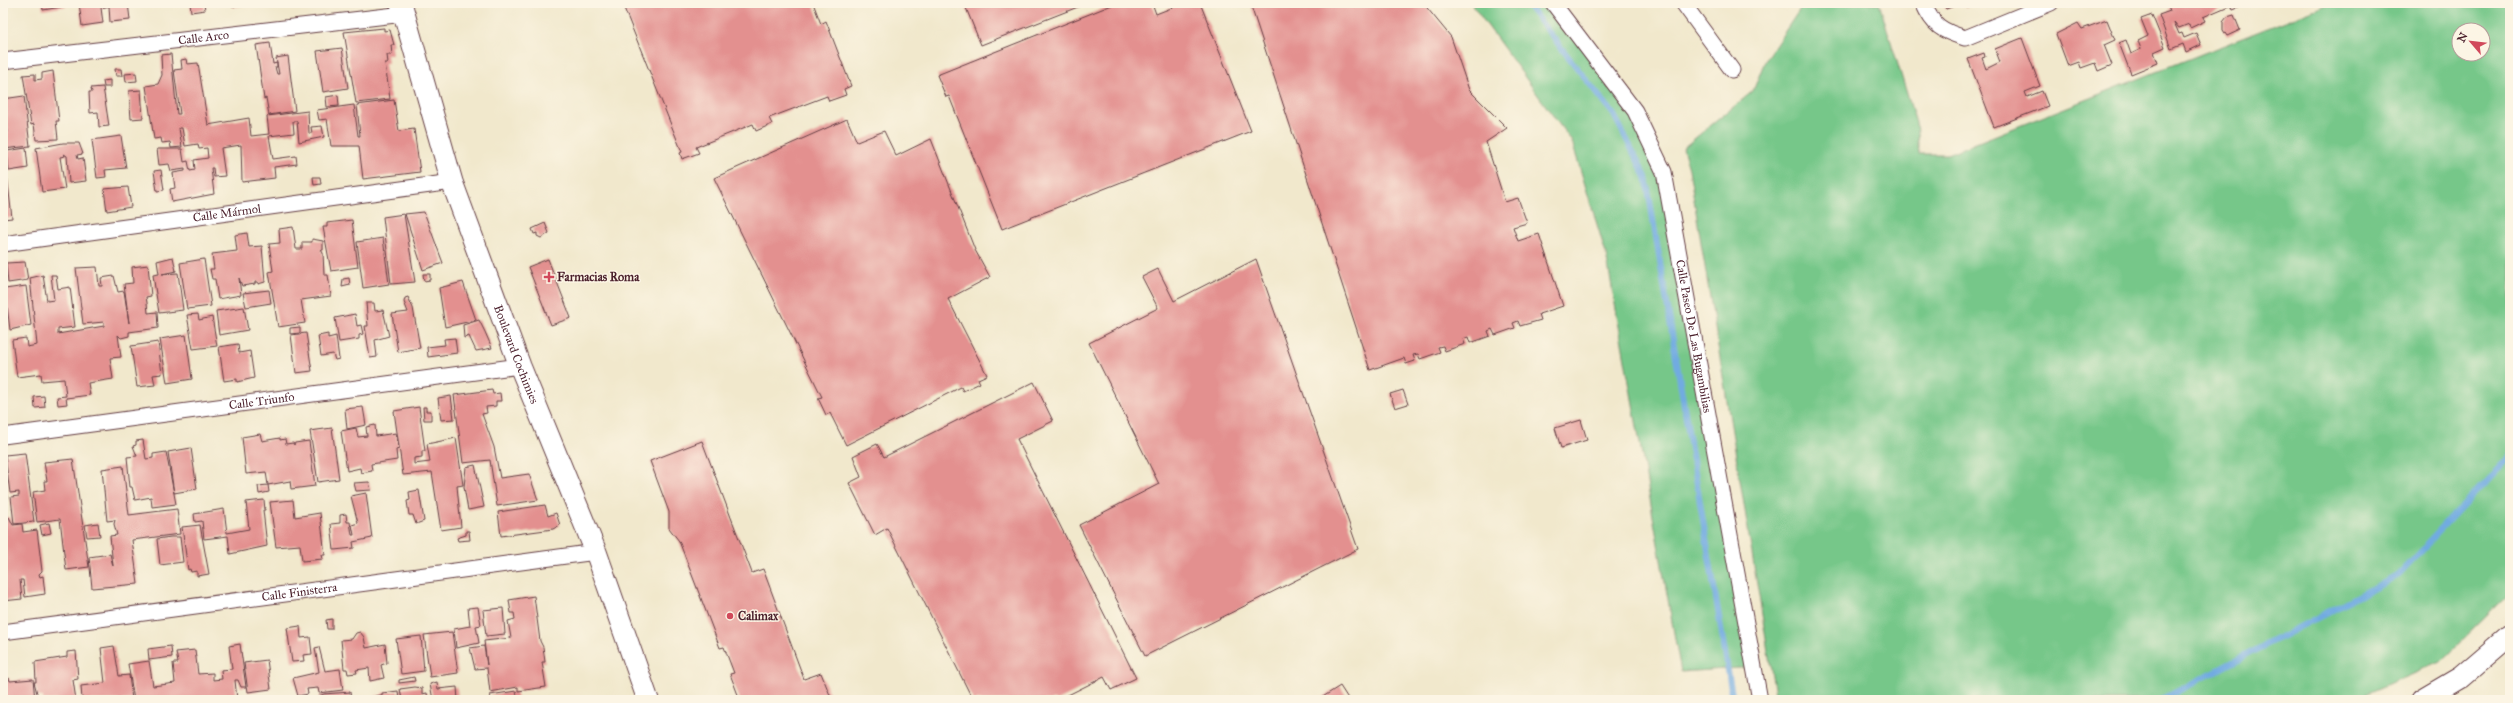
<svg xmlns="http://www.w3.org/2000/svg" width="2513" height="703" font-family="'IM FELL Great Primer',serif">
<style>
.green{fill:#76c789;stroke:#60735a;fill-rule:evenodd}
.lines{fill:none;stroke-linecap:round;stroke-linejoin:round}
.stream{stroke:#71abe1;stroke-width:6}
.building{fill:#e3908f}
.street-casing{stroke:#633d43;stroke-width:17}
.secondary-casing{stroke:#633d43;stroke-width:23}
.street{stroke:#fff;stroke-width:15}
.secondary{stroke:#fff;stroke-width:21}
.poi-dot{fill:#d1495b;stroke:#fcf5e5;stroke-width:1.5}
.labels{text-anchor:middle;dominant-baseline:central;stroke-width:3;stroke-linejoin:round;paint-order:stroke}
.street-label{font-size:12px;fill:#4a1f2b;stroke:#fcf5e5}
.poi-label{font-size:12px;font-weight:bold;fill:#4a1f2b;stroke:#fcf5e5;text-anchor:start}
</style>
<rect width="100%" height="100%" fill="#fcf5e5"/>
<filter id="ink" filterUnits="userSpaceOnUse"><feTurbulence type="fractalNoise" baseFrequency=".025" numOctaves="2"/><feDisplacementMap in="SourceGraphic" scale="8" xChannelSelector="R" yChannelSelector="G"/><feConvolveMatrix kernelMatrix="1 2 1 2 8 2 1 2 1" color-interpolation-filters="sRGB"/></filter>
<filter id="wash" filterUnits="userSpaceOnUse"><feTurbulence type="fractalNoise" baseFrequency=".012" numOctaves="4" result="noise"/><feDisplacementMap in="SourceGraphic" scale="16" xChannelSelector="R" yChannelSelector="G"/><feGaussianBlur stdDeviation="0.9" result="paint"/><feColorMatrix in="noise" values="0 0 0 0 0 0 0 0 0 0 0 0 0 0 0 0 0 1.4 0 .05"/><feComposite in="paint" operator="in"/></filter>
<g filter="url(#wash)">
<rect width="100%" height="100%" fill="#f1e8cc"/>
<!-- green -->
<g class="green">
<polygon points="1471,3 1553,3 1635,111 1664,172 1754,667 1681,672 1606,254 1572,142"/>
<path d="M1804 3H1879L1916 123 1919 154H1948L2331 3H2510V593L2441 661 2351 700H1776L1689 169 1683 148 1753 91 1765 61ZM2459 30H2483V54H2459Z"/>
</g>
<g class="lines">
<!-- stream -->
<g class="stream">
<polyline points="1526,3 1614,115 1646,177 1732,695 1731,700"/>
<polyline points="2161,700 2398,575 2510,456"/>
</g>
</g>
<g id="blocks">
<!-- building -->
<g class="building">
<polygon points="42,3 67,3 67,6 43,10"/>
<polygon points="79,3 128,3 130,20 110,22 109,6 101,8 103,23 82,26"/>
<polygon points="190,3 204,3 205,10 191,12"/>
<polygon points="231,3 246,3 247,5 232,7"/>
<polygon points="622,3 813,3 821,24 826,21 851,86 844,89 846,95 829,101 827,96 769,118 772,124 756,131 753,124 696,147 699,153 682,159 680,153 682,152"/>
<polygon points="964,3 1088,3 981,45"/>
<polygon points="1117,3 1152,3 1156,14 1184,3 1200,3 1251,131 1002,229 949,96 946,97 937,75"/>
<polygon points="1250,3 1423,3 1451,37 1469,90 1507,128 1486,142 1505,202 1518,198 1527,223 1513,227 1518,241 1539,234 1563,306 1539,314 1541,320 1520,326 1518,321 1513,323 1515,328 1495,335 1492,329 1488,331 1490,336 1470,343 1468,337 1463,339 1465,344 1445,351 1443,346 1438,347 1440,352 1420,359 1418,354 1413,355 1415,361 1406,364 1404,358 1370,370"/>
<polygon points="1943,3 1979,3 1970,4 1968,8 1960,4 1946,9"/>
<polygon points="2167,3 2251,3 2233,10 2231,5 2203,17 2205,21 2190,28 2189,24 2179,28 2174,22 2179,34 2182,33 2184,38 2196,33 2201,45 2186,52 2183,44 2171,49 2159,15 2170,11"/>
<polygon points="2152,15 2165,47 2154,52 2158,63 2131,74 2119,43 2126,40 2131,54 2141,49 2138,41 2148,36 2141,19"/>
<polygon points="2234,15 2240,30 2227,36 2223,30 2223,22 2227,17"/>
<polygon points="2107,20 2115,40 2104,45 2112,65 2098,71 2095,63 2081,68 2079,62 2068,66 2056,34 2078,23 2082,29"/>
<polygon points="384,28 384,31 390,30 394,45 391,45 392,55 387,55 388,63 385,63 390,99 356,103 344,32"/>
<polygon points="2022,38 2040,86 2025,92 2027,97 2042,91 2048,106 1994,127 1968,59 1984,53 1985,57 1982,58 1986,69 2000,62 1995,49"/>
<polygon points="270,43 273,64 277,63 277,67 275,67 277,74 279,74 276,58 288,56 295,111 269,115 266,98 264,99 256,45"/>
<polygon points="342,48 348,88 323,92 317,51"/>
<polygon points="171,54 177,114 180,114 174,70 182,69 181,60 186,59 187,64 198,63 208,125 249,118 251,136 269,134 267,116 308,111 309,133 312,133 311,127 322,126 324,137 299,142 297,121 293,121 294,133 269,136 273,159 296,156 297,164 274,167 275,178 242,182 241,145 221,148 225,176 214,177 213,168 211,168 214,194 172,202 170,189 175,188 173,173 185,171 185,169 171,171 169,164 159,165 157,149 182,149 184,162 188,161 190,171 195,170 194,160 208,158 207,148 199,149 198,144 185,146 182,128 179,128 182,147 171,148 170,142 162,143 161,138 154,139 146,86 158,84 162,75 161,55"/>
<polygon points="115,69 121,69 122,76 116,76"/>
<polygon points="53,71 59,121 56,121 58,139 36,140 34,124 31,125 23,75 35,74 35,80 42,79 42,73"/>
<polygon points="136,73 137,81 126,82 125,74"/>
<polygon points="110,80 110,87 104,87 103,81"/>
<polygon points="103,87 109,126 99,127 98,112 90,113 89,92 92,92 91,88"/>
<polygon points="141,90 143,118 131,119 129,91"/>
<polygon points="338,95 339,106 327,107 326,97"/>
<polygon points="24,96 30,146 4,149 12,218 3,219 3,133 8,132 3,99"/>
<polygon points="394,100 399,131 414,129 420,172 363,179 359,146 331,146 327,119 319,120 317,110 354,105 358,136 360,136 357,105"/>
<polygon points="847,119 857,142 884,131 896,156 931,139 975,250 990,277 948,299 987,375 978,379 980,383 963,391 961,387 846,445 830,413 826,415 818,398 822,397 714,178"/>
<polygon points="121,136 126,168 105,170 106,177 97,178 92,140"/>
<polygon points="63,143 79,143 83,154 77,155 78,159 83,158 86,181 69,183 67,156 64,154 65,156 60,157 65,189 42,192 36,148"/>
<polygon points="26,148 28,168 9,171 7,151"/>
<polygon points="161,170 164,190 157,191 154,171"/>
<polygon points="313,177 320,177 321,184 314,185"/>
<polygon points="128,187 131,207 107,211 104,189"/>
<polygon points="424,212 443,263 423,270 405,214"/>
<polygon points="404,214 415,282 391,284 383,217"/>
<polygon points="352,220 358,267 331,271 323,227 327,227 327,223"/>
<polygon points="545,223 549,233 541,238 537,236 537,233 534,234 532,229"/>
<polygon points="293,227 296,249 302,249 302,242 312,242 312,239 323,241 323,250 321,250 323,253 324,275 328,275 331,296 301,300 305,323 278,327 269,272 273,271 269,244 280,243 279,229"/>
<polygon points="247,233 249,247 262,246 265,282 258,284 258,282 255,282 255,284 242,286 239,278 241,295 218,299 215,279 212,279 210,269 214,269 212,254 237,251 235,235"/>
<polygon points="383,238 389,284 363,288 357,242"/>
<polygon points="173,257 176,271 162,274 178,273 183,310 159,313 153,275 159,274 157,261"/>
<polygon points="204,259 211,306 187,309 180,263"/>
<polygon points="548,259 571,318 551,325 528,267"/>
<polygon points="1256,259 1358,549 1145,656 1079,525 1159,484 1089,343 1158,308 1142,277 1158,269 1174,301"/>
<polygon points="25,262 28,280 8,283 6,263"/>
<polygon points="148,265 151,296 146,297 147,303 148,313 157,312 158,328 129,332 129,336 121,338 118,335 121,357 110,358 113,379 88,383 90,395 66,398 67,404 58,405 57,397 66,396 64,379 42,381 41,374 17,377 12,340 26,338 27,347 37,345 30,278 43,275 47,301 54,300 51,275 56,275 58,289 70,287 75,327 58,329 58,334 104,326 104,322 83,324 76,268 97,267 99,286 102,286 101,278 114,276 118,292 124,291 129,323 124,284 133,283 132,267"/>
<polygon points="423,274 430,274 430,280 424,281"/>
<polygon points="349,278 350,285 342,287 343,279"/>
<polygon points="463,282 476,320 445,327 439,288"/>
<polygon points="26,286 31,325 10,330 5,289"/>
<polygon points="269,290 271,303 246,307 243,293"/>
<polygon points="408,297 413,308 420,348 398,352 392,314 408,312 404,302 405,298"/>
<polygon points="366,303 374,303 375,311 383,310 389,336 375,340 377,357 370,358 365,326 368,326"/>
<polygon points="244,307 248,330 219,335 216,311"/>
<polygon points="198,314 199,320 212,317 217,346 193,349 187,315"/>
<polygon points="355,314 357,326 361,325 363,334 359,335 359,339 339,342 335,318"/>
<polygon points="479,320 485,332 492,348 476,351 469,336 464,338 463,325"/>
<polygon points="300,327 300,333 290,334 290,328"/>
<polygon points="306,333 312,371 296,373 291,335"/>
<polygon points="328,334 328,338 336,336 339,359 335,360 333,354 321,356 318,336"/>
<polygon points="186,335 192,379 167,383 160,339"/>
<polygon points="455,338 457,353 428,357 427,347 445,345 444,339"/>
<polygon points="158,342 162,374 153,375 155,385 137,387 131,346"/>
<polygon points="238,344 239,353 250,351 254,378 237,382 237,379 224,381 219,347"/>
<polygon points="1034,382 1053,421 1017,439 1136,678 1111,690 1104,677 1058,700 973,700 887,528 875,535 849,483 861,477 853,456 877,444 884,457"/>
<polygon points="492,390 493,394 500,393 501,401 496,401 496,406 486,407 487,413 482,414 494,447 500,478 529,474 538,500 497,506 490,460 463,463 454,395"/>
<polygon points="1403,390 1408,404 1395,408 1390,394"/>
<polygon points="44,396 45,407 35,408 34,397"/>
<polygon points="451,396 454,419 441,420 438,398"/>
<polygon points="363,407 366,425 347,429 345,409"/>
<polygon points="419,407 425,451 422,451 422,457 414,458 414,464 430,462 427,444 456,438 463,485 457,486 461,527 441,530 432,472 403,475 394,411"/>
<polygon points="423,407 426,407 426,411 431,411 431,420 424,420"/>
<polygon points="1581,420 1587,440 1561,448 1555,428"/>
<polygon points="375,425 376,436 396,433 399,449 396,450 397,460 371,464 372,471 361,473 360,468 347,471 341,431 356,428 358,437 367,436 366,427"/>
<polygon points="332,428 339,479 318,482 310,431"/>
<polygon points="260,434 262,441 280,438 280,440 285,439 286,444 293,443 294,445 295,443 309,441 315,486 291,489 290,481 268,485 269,492 259,494 258,486 268,485 266,472 246,474 242,437"/>
<polygon points="143,440 146,459 153,458 153,454 166,452 176,504 152,507 151,497 135,500 132,487 130,487 127,457 137,456 133,446 136,445 136,441"/>
<polygon points="702,441 752,573 763,569 804,679 821,673 832,700 740,700 730,674 734,673 724,647 720,648 679,541 669,528 669,512 650,461"/>
<polygon points="191,448 197,489 174,493 168,452"/>
<polygon points="25,453 34,522 14,524 11,497 19,496 19,492 10,493 5,455"/>
<polygon points="3,459 7,484 5,484 7,498 3,501"/>
<polygon points="73,459 89,567 66,570 60,519 37,522 33,492 45,490 44,481 47,481 44,462"/>
<polygon points="475,465 484,507 468,510 464,487 466,467"/>
<polygon points="123,466 129,515 177,509 180,534 132,540 138,584 92,588 89,557 110,554 113,566 110,536 117,535 114,524 115,520 107,521 102,469"/>
<polygon points="369,482 371,490 356,491 354,483"/>
<polygon points="419,490 424,521 416,524 413,515 409,515 407,501 410,500 409,492"/>
<polygon points="366,493 372,538 353,542 354,548 334,550 331,524 340,523 340,515 346,514 347,522 350,522 352,535 354,535 352,525 358,523 351,496"/>
<polygon points="264,500 265,510 263,510 267,546 230,554 228,536 204,539 202,521 195,522 194,514 224,509 227,533 249,529 246,502"/>
<polygon points="293,500 295,517 320,513 325,555 322,555 323,559 302,561 300,545 276,547 270,502"/>
<polygon points="545,505 548,516 556,513 560,525 553,529 501,536 498,512"/>
<polygon points="9,517 13,525 22,524 23,532 37,530 42,571 39,574 40,577 43,576 45,594 25,597 23,580 20,580 22,599 3,601 3,518"/>
<polygon points="49,523 51,533 42,535 40,525"/>
<polygon points="98,523 100,536 87,537 85,525"/>
<polygon points="200,525 209,574 197,576 197,571 191,572 190,569 188,570 182,527"/>
<polygon points="466,531 469,531 470,540 458,541 457,538 466,535"/>
<polygon points="171,537 180,537 183,562 160,565 157,539"/>
<polygon points="534,596 540,641 543,647 545,662 542,662 546,687 518,691 518,687 490,692 487,668 475,669 470,648 484,646 487,665 484,641 511,638 508,621 515,619 514,613 511,613 509,600"/>
<polygon points="478,607 481,625 476,626 479,643 456,648 454,629 470,626 468,608"/>
<polygon points="503,608 505,634 486,636 483,610"/>
<polygon points="332,619 332,629 327,629 326,620"/>
<polygon points="300,626 301,638 310,637 312,654 303,655 304,661 292,662 287,628"/>
<polygon points="360,632 364,637 366,648 385,644 387,663 381,665 384,678 370,681 369,668 356,670 357,673 348,674 347,669 344,669 341,640 352,639 356,633"/>
<polygon points="452,632 458,673 430,677 424,635"/>
<polygon points="421,636 424,671 401,674 396,639"/>
<polygon points="240,644 246,687 241,687 238,680 235,680 237,700 134,700 128,664 149,661 153,686 175,683 173,663 178,663 176,652 195,650 198,674 213,673 213,680 222,679 221,670 232,669 229,646"/>
<polygon points="114,646 119,676 129,675 132,700 82,700 81,686 105,683 101,648"/>
<polygon points="171,646 172,657 149,660 148,649"/>
<polygon points="319,647 325,671 340,669 343,690 319,693 318,688 307,689 308,694 298,696 293,678 319,672 315,648"/>
<polygon points="76,651 78,679 73,680 76,700 43,700 43,697 38,697 34,682 36,682 35,662 67,657 67,652"/>
<polygon points="267,660 271,689 248,692 244,663"/>
<polygon points="414,677 415,681 399,683 399,680"/>
<polygon points="9,678 10,681 33,679 35,700 3,700 3,679"/>
<polygon points="437,682 438,689 457,687 458,700 433,700 430,684"/>
<polygon points="1340,686 1349,700 1318,700"/>
<polygon points="415,687 422,688 422,694 427,693 428,700 402,700 400,689"/>
<polygon points="398,691 399,700 375,700 375,696 382,695 382,693"/>
<polygon points="516,691 518,700 491,700 490,695"/>
<polygon points="350,692 351,700 319,700 319,696 324,694"/>
</g>
</g>
</g>
<g filter="url(#ink)">
<use href="#blocks" fill-opacity="0" stroke="#633d43" stroke-width="1"/>
<g class="lines">
<!-- street casing -->
<g class="street-casing">
<g id="street">
<path id="s1" d="M1553 3 1635 111 1664 172 1760 700"/>
<polyline points="1683,3 1732,70"/>
<path d="M1923 3C1933 26 1942 31 1965 38L2051 3"/>
<path id="s2" d="M3 61 404 14"/>
<path id="s3" d="M3 244 452 182"/>
<path id="s4" d="M3 436 520 366"/>
<path id="s5" d="M3 632 596 552"/>
</g>
</g>
<!-- secondary casing -->
<g class="secondary-casing">
<g id="secondary">
<path id="s6" d="M401 3 452 182 520 366 596 552 648 700"/>
<polyline points="2422,700 2461,677 2510,635"/>
</g>
</g>
<!-- street -->
<use href="#street" class="street"/>
<!-- secondary -->
<use href="#secondary" class="secondary"/>
</g>
</g>
<!-- markers -->
<g class="poi-dot">
<path d="M547 271h4v4h4v4h-4v4h-4v-4h-4v-4h4z"/>
<circle cx="730" cy="616" r="4"/>
</g>
<g class="labels">
<!-- street labels -->
<g class="street-label">
<text stroke="none"><textPath href="#s2" startOffset="202">Calle Arco</textPath></text>
<text stroke="none"><textPath href="#s3" startOffset="226">Calle Mármol</textPath></text>
<text stroke="none"><textPath href="#s1" startOffset="370">Calle Paseo De Las Bugambilias</textPath></text>
<text stroke="none"><textPath href="#s6" startOffset="370">Boulevard Cochimies</textPath></text>
<text stroke="none"><textPath href="#s4" startOffset="261">Calle Triunfo</textPath></text>
<text stroke="none"><textPath href="#s5" startOffset="299">Calle Finisterra</textPath></text>
</g>
<!-- poi labels -->
<g class="poi-label">
<text x="557" y="277">Farmacias Roma</text>
<text x="738" y="616">Calimax</text>
</g>
</g>
<!-- margin -->
<rect width="2513" height="703" fill="none" stroke="#fcf5e5" stroke-width="16"/>
<!-- north arrow -->
<g transform="translate(2471 42) rotate(298)"><circle r="19" fill="#fcf5e5" stroke="#b59f9b"/>
<path d="M0-3L7 15L0 10L-7 15Z" fill="#d1495b"/>
<text y="-6" font-size="11" font-weight="bold" text-anchor="middle" fill="#4a1f2b">N</text>
</g>
</svg>
